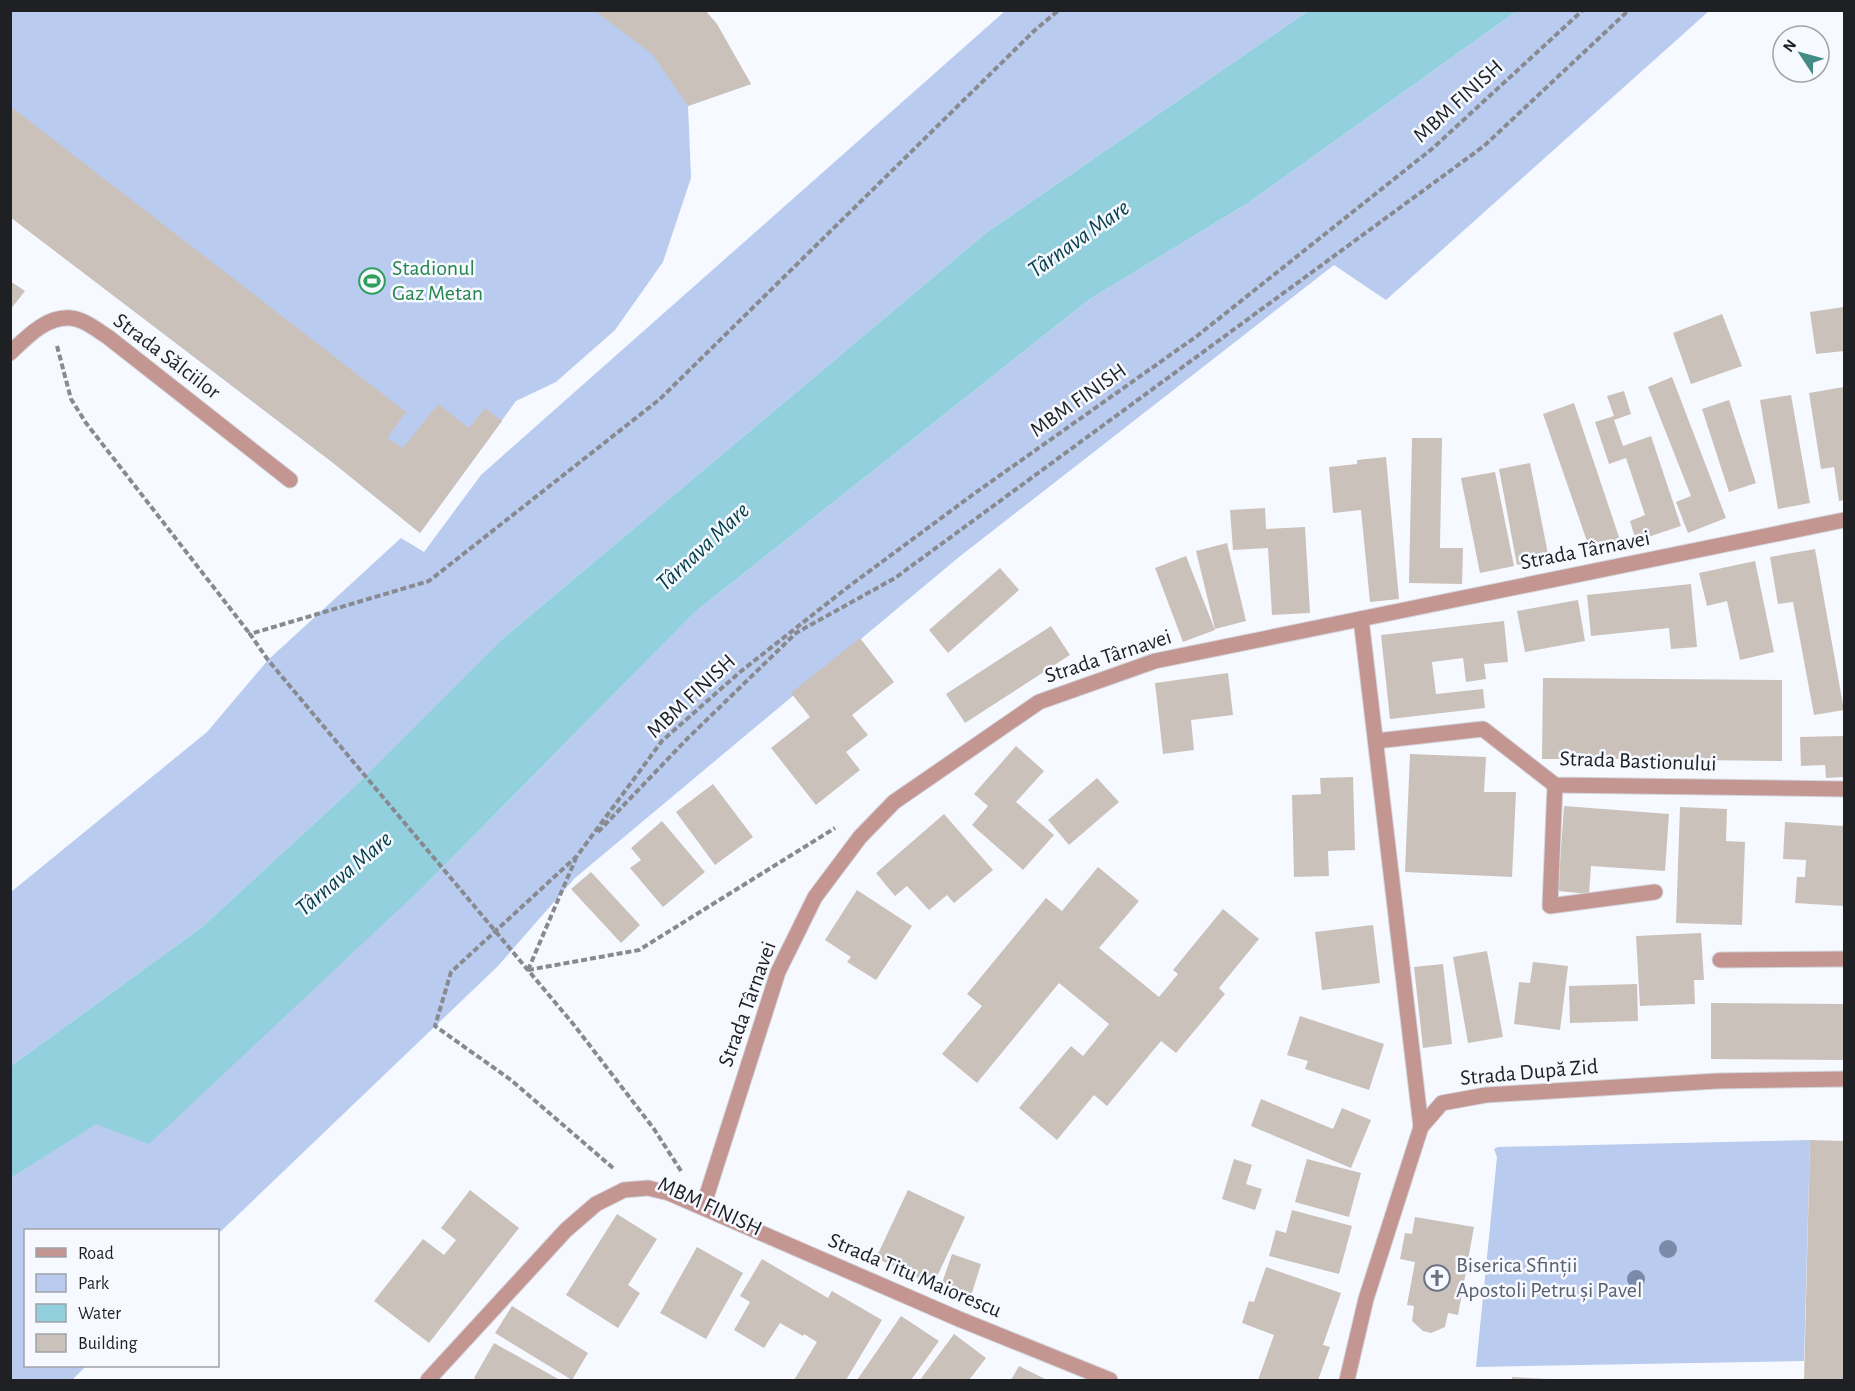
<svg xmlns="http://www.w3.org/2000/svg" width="1855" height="1391" font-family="'Alegreya Sans',sans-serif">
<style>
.green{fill:#b9cbee}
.water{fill:#93d0de}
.building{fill:#cbc1bb}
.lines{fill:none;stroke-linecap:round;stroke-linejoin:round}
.minor-casing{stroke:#d3d6dc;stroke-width:17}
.path{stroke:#888a8f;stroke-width:4;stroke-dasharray:6 3;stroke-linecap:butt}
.minor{stroke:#c49692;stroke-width:15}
.tree{fill:#7c8aa9}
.labels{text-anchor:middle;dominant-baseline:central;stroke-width:5;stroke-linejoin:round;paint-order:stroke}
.street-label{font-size:22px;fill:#1e2024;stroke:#f6f9ff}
.leisure-label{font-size:22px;fill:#27864d;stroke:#f6f9ff;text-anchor:start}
.worship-label{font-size:22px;fill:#5b616d;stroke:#f6f9ff;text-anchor:start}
.water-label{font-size:24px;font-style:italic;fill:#07404b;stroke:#f6f9ff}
</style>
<rect width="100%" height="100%" fill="#f6f9ff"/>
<!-- green -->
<g class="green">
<polygon points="11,11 705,11 751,84 688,106 691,178 663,262 615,330 556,382 516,401 420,533 332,462 11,217"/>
<polygon points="1005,11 1308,11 986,233 501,640 354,787 202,927 11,1066 11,892 207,732 268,660 401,538 424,552 481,475"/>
<polygon points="1517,11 1709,11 1386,300 1334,265 959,557 575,878 498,966 218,1234 218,1230 26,1230 26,1366 86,1366 72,1380 11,1380 11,1178 96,1123 429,881 696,611 1090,299 1248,203"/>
<polygon points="1810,1140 1804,1361 1476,1367 1497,1157 1494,1149 1498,1147"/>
</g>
<!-- water -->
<polygon class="water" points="1308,11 1517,11 1248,203 1090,299 696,611 429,881 149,1144 96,1124 11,1178 11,1066 202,927 354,787 501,640 986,233"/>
<!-- building -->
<g class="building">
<polygon points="594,10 705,10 717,24 751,84 688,106 652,54"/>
<polygon points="10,106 406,412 387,438 403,448 438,404 469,428 485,408 502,421 420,533 332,462 10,217"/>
<polygon points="10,281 25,291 10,310"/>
<polygon points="1844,307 1844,351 1816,354 1810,312"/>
<polygon points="1722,314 1742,366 1691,384 1673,333"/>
<polygon points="1672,377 1726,518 1688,533 1676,502 1691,496 1648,387"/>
<polygon points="1844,387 1844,500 1839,501 1834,467 1821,469 1809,393"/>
<polygon points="1624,391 1631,414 1614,420 1623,446 1651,436 1681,526 1636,541 1630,521 1645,515 1626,458 1609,464 1595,422 1614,416 1607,396"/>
<polygon points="1791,395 1810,503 1778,509 1760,400"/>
<polygon points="1729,400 1756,483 1729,492 1702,409"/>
<polygon points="1574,403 1620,540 1590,550 1543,414"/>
<polygon points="1412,438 1442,438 1440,548 1463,548 1462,584 1409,583"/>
<polygon points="1386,457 1399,599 1370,602 1361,510 1333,513 1329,467 1357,464 1357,460"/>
<polygon points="1530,463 1549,559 1517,565 1499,469"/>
<polygon points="1495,472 1514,566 1480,573 1461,478"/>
<polygon points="1265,508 1266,529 1305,527 1310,613 1272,615 1268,548 1233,550 1230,510"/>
<polygon points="1227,543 1246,621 1215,629 1196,551"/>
<polygon points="1815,549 1844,710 1814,715 1793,602 1778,604 1770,557"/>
<polygon points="1186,556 1215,630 1183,642 1155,568"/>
<polygon points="1755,561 1774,652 1740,660 1727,601 1707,606 1699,573"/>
<polygon points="1000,568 1019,590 948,653 929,630"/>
<polygon points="1691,584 1697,647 1671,649 1669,628 1591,636 1587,595"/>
<polygon points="1578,600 1585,641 1525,652 1517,611"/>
<polygon points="1504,621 1508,662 1484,664 1486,679 1466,682 1463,658 1432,662 1436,694 1483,689 1485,708 1390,719 1381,635"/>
<polygon points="1051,626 1070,655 965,723 946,694"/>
<polygon points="860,638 894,682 852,715 868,735 846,752 860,770 816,805 771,748 810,717 791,693"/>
<polygon points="1228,673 1233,715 1191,720 1194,750 1163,754 1155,683"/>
<polygon points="1543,678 1782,680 1782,761 1696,760 1697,766 1658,766 1658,759 1542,759"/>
<polygon points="1843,736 1844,777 1826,778 1825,765 1801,766 1800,737"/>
<polygon points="1016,746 1044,771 1016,802 1054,835 1023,870 972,825 988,806 974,794"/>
<polygon points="1410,754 1486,757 1484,792 1516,792 1512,877 1405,872"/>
<polygon points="1353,777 1355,850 1328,851 1329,876 1294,877 1292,795 1321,794 1320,778"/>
<polygon points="1097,778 1119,802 1069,845 1048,820"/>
<polygon points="713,784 753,837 715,865 676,812"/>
<polygon points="1564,806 1669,814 1665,871 1591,866 1589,894 1558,891"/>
<polygon points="1680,807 1727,809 1726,841 1745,842 1742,925 1676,923"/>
<polygon points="944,814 993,870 954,903 947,895 929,910 907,886 895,896 876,873"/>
<polygon points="662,821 705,872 663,907 630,868 641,860 631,848"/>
<polygon points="1785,822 1844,826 1844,906 1795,903 1797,877 1805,877 1806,860 1783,859"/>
<polygon points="1098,867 1139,901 1099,948 1159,997 1178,974 1173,970 1223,909 1259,939 1219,988 1225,994 1176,1053 1161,1041 1107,1106 1094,1095 1057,1140 1019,1108 1071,1046 1083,1056 1109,1024 1059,983 977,1083 942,1054 982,1006 967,994 1046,898 1062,911"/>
<polygon points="591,872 640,925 621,943 571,889"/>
<polygon points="857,890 912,926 876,980 847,962 851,957 825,940"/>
<polygon points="1373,925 1380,983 1322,990 1315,932"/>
<polygon points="1701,933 1704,980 1694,980 1695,1004 1640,1006 1636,936"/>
<polygon points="1487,951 1503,1037 1468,1043 1453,957"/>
<polygon points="1533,962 1568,966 1560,1030 1514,1024 1519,982 1530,983"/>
<polygon points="1443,964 1452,1044 1423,1048 1414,967"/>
<polygon points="1637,984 1638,1021 1570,1023 1569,986"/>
<polygon points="1711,1003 1844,1004 1844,1060 1711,1059"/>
<polygon points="1300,1016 1384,1044 1369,1090 1305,1069 1308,1061 1287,1055"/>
<polygon points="1261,1099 1333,1129 1342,1108 1371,1120 1351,1168 1251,1126"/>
<polygon points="1810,1140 1844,1141 1844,1380 1804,1380"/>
<polygon points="1234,1159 1252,1165 1246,1184 1262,1189 1255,1210 1222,1199"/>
<polygon points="1307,1159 1361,1173 1349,1217 1295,1202"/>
<polygon points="470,1190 519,1228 429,1343 374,1301 423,1239 444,1255 456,1240 441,1228"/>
<polygon points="908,1190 965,1217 933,1285 876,1258"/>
<polygon points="1292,1210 1352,1226 1339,1274 1269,1256 1276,1230 1286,1233"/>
<polygon points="617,1214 657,1239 628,1285 640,1293 618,1328 566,1295"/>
<polygon points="1415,1217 1474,1227 1458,1315 1448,1313 1445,1327 1431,1333 1423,1331 1412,1321 1414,1306 1407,1305 1415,1262 1400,1259 1405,1233 1412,1234"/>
<polygon points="697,1247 743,1273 706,1339 660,1313"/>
<polygon points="952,1254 981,1264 971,1296 941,1286"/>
<polygon points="762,1259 828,1298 832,1291 882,1320 846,1380 794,1380 817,1342 804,1334 803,1336 780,1323 764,1348 734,1330 750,1302 740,1296"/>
<polygon points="1266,1267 1341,1293 1323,1345 1330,1347 1318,1380 1258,1380 1274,1335 1242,1323 1249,1301 1254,1302"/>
<polygon points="512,1306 588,1353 572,1380 495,1333"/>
<polygon points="901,1316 939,1341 911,1380 857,1380"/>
<polygon points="954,1334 986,1358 969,1380 920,1380"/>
<polygon points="494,1343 560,1380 478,1380 474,1378"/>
<polygon points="1019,1366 1047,1380 1011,1380"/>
<polygon points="1512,1377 1548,1379 1548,1380 1512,1380"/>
</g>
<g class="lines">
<!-- minor casing -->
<g class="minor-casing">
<g id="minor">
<path d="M10 353C26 338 46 316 70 318 84 319 97 330 108 337L290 480"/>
<polyline points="1361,619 1421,1127"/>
<polyline points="1376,741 1483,729 1555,785 1844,789"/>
<polyline points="1555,785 1550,906 1655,892"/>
<polyline points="1720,960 1844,959"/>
<polyline points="703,1207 778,972 815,897 860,837 894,802 1039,702 1155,661 1844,520"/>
<polyline points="428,1380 566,1230 596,1204 624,1190 648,1188 669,1193 959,1319 1110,1380"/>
<polyline points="1347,1380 1366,1299 1421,1127 1442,1103 1486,1095 1717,1081 1844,1079"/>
</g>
</g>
<!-- path -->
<g class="path">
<polyline points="57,346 71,399 86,423 250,634"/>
<polyline points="598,832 688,738 796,633 895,578 1484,146 1629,10"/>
<polyline points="528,970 576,858"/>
<polyline points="528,970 639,950 835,828"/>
<polyline points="613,1168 511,1080 435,1026 451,972 577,856 662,741 740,672 848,587 975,493 1197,336 1433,148 1583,10"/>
<polyline points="681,1171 654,1129 574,1025 268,660 250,634 429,581 660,399 1035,30 1059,10"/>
</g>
<!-- minor -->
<use href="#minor" class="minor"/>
</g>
<!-- trees -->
<g class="tree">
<circle cx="1668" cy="1249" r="9"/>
<circle cx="1636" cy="1279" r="9"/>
</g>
<!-- icons -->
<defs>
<g id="stadium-ring" transform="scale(1.35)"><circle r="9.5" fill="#f6f9ff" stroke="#2e9e5b" stroke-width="1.5"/><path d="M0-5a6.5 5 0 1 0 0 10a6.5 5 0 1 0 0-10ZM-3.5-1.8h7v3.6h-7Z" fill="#2e9e5b"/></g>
<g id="church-ring" transform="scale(1.35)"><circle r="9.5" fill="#f6f9ff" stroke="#6b7280" stroke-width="1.5"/><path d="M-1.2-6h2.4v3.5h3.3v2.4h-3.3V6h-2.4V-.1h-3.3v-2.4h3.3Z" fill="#6b7280"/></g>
</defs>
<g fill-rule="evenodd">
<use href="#stadium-ring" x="372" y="281"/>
<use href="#church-ring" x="1437" y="1278"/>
</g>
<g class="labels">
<!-- street labels -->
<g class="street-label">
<text transform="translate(1458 101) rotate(-42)">MBM FINISH</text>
<text transform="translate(167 356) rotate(37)">Strada Sălciilor</text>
<text transform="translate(1078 400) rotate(-35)">MBM FINISH</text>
<text transform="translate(1585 550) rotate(-11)">Strada Târnavei</text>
<text transform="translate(1108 656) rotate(-18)">Strada Târnavei</text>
<text transform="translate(691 696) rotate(-43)">MBM FINISH</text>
<text transform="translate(1638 761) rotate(2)">Strada Bastionului</text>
<text transform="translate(747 1004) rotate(-70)">Strada Târnavei</text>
<text transform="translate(1529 1072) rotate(-5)">Strada După Zid</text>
<text transform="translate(710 1206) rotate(25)">MBM FINISH</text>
<text transform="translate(915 1275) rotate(23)">Strada Titu Maiorescu</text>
</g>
<!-- leisure labels -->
<g class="leisure-label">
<text x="392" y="268">Stadionul<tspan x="392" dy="25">Gaz Metan</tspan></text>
</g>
<!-- worship labels -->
<g class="worship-label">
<text x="1456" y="1265">Biserica Sfinții<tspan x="1456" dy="25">Apostoli Petru și Pavel</tspan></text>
</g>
<!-- water labels -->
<g class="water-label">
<text transform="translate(1079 239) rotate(-35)">Târnava Mare</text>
<text transform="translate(703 547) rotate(-43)">Târnava Mare</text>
<text transform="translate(344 874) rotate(-40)">Târnava Mare</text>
</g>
</g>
<!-- border -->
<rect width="1855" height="1391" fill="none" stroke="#1e2024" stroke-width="24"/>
<!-- legend -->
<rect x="24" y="1229" width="195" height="138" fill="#f6f9ff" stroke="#a0a2a7" stroke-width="1.5"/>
<rect x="36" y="1248" width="30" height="9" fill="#c49692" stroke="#a0a2a7" stroke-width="1.5"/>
<text x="78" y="1259" font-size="18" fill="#1e2024">Road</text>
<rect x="36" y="1274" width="30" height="18" fill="#b9cbee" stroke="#a0a2a7" stroke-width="1.5"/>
<text x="78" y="1289" font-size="18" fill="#1e2024">Park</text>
<rect x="36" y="1304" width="30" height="18" fill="#93d0de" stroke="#a0a2a7" stroke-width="1.5"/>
<text x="78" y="1319" font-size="18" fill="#1e2024">Water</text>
<rect x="36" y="1334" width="30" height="18" fill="#cbc1bb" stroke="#a0a2a7" stroke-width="1.5"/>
<text x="78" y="1349" font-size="18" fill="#1e2024">Building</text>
<!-- north arrow -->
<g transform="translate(1801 54) rotate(306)"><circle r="28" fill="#f6f9ff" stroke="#a0a2a7" stroke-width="1.5"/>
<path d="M0-4.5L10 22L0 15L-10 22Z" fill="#448b85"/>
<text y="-9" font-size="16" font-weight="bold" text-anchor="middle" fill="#1e2024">N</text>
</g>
</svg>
